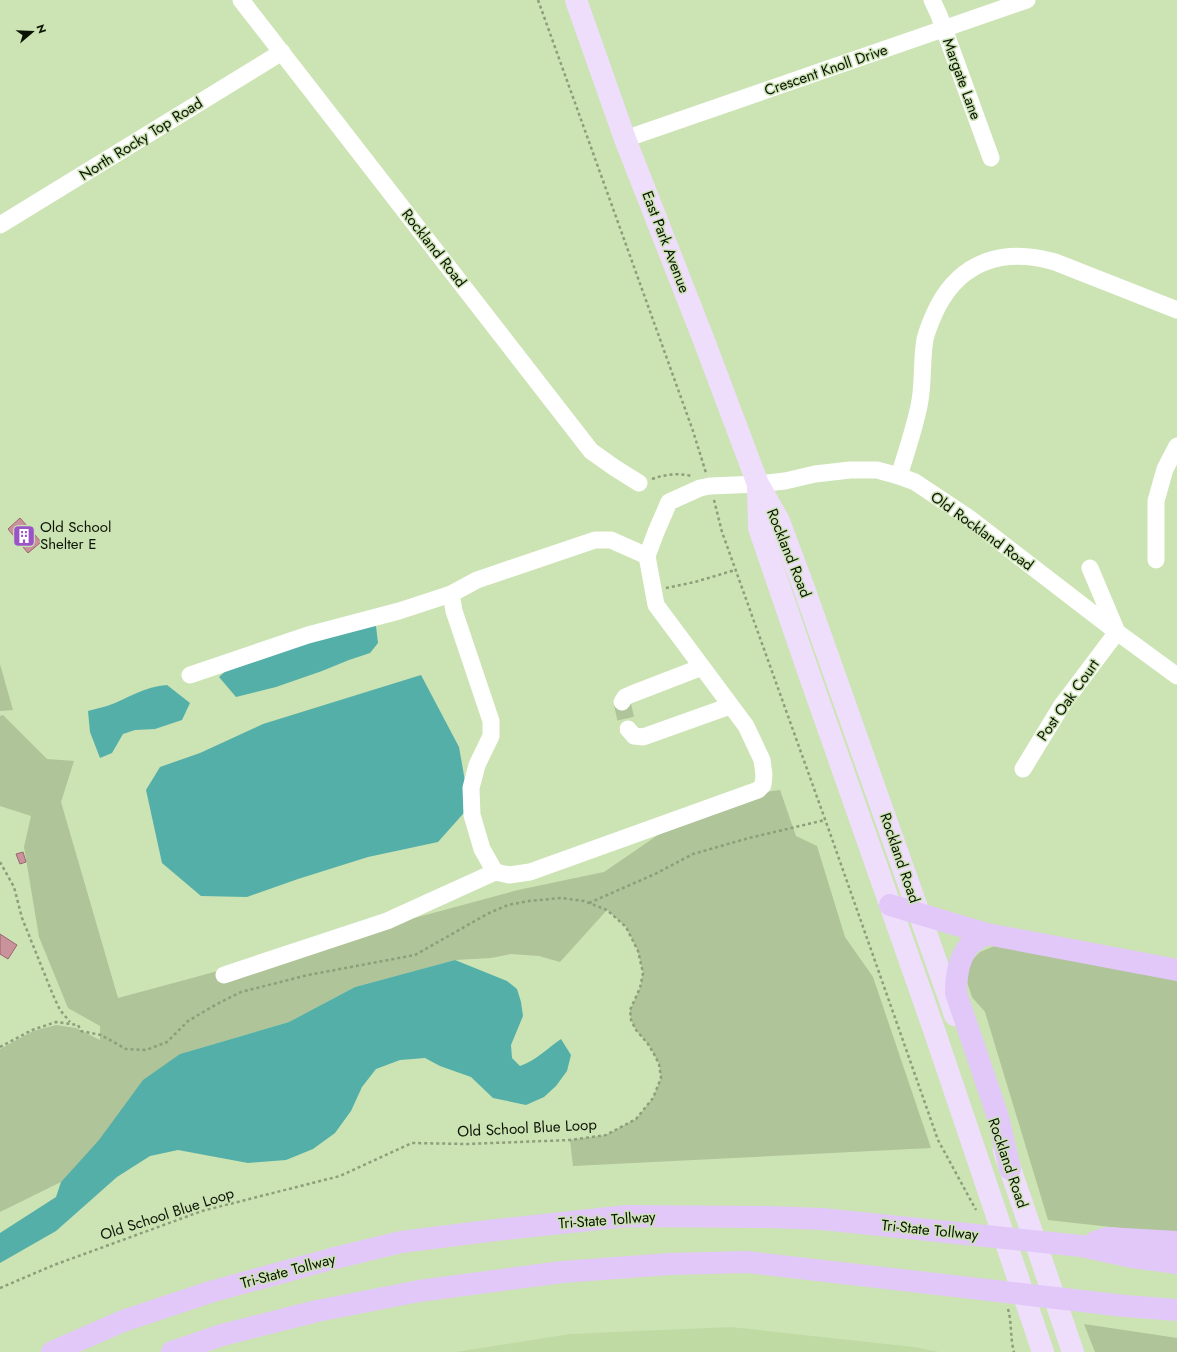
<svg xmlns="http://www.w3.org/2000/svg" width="1177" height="1352" font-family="Jost,sans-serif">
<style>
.built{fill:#c0daa4}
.green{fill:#afc499}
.water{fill:#54afa9}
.building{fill:#ca929a;stroke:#9a666e}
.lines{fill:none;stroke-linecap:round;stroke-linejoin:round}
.minor-tunnel{stroke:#afc49a;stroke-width:17;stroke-dasharray:17 8;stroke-linecap:butt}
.path{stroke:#8c9e7a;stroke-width:2.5;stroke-dasharray:3 3;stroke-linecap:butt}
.minor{stroke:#fff;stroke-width:17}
.major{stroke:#eedefb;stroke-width:22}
.highway{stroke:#e2c8f9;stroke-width:22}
.labels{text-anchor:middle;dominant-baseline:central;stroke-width:3;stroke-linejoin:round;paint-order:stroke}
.street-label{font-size:15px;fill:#0b1304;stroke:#cce3b4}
.poi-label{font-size:15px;fill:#0b1304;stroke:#cce3b4;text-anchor:start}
</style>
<rect width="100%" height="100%" fill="#cce3b4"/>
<!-- built -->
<polygon class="built" points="731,1327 914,1347 939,1352 455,1352 570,1334"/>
<!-- green -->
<g class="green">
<polygon points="0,664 13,710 0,711"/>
<polygon points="3,715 47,759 74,761 61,802 118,998 518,890 604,872 709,800 780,790 796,836 817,846 845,937 873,977 931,1148 573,1166 570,1140 606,1135 636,1119 653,1098 661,1078 659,1064 654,1054 648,1044 636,1030 631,1020 630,1010 640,988 643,973 638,951 626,927 607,910 560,962 539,956 511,954 491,958 455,960 355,987 289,1022 180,1054 61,1182 0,1212 0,1049 33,1031 56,1025 76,1028 100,1040 100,1026 68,1008 39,937 24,847 31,816 0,806 0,716"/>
<polygon points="1011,939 1177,976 1177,1232 1164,1233 1048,1220 985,1012 972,997 967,982 969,963 980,952"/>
<polygon points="1084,1324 1177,1338 1177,1352 1095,1352"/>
</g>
<!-- water -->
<g class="water">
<polygon points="360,626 376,626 378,643 370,653 349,660 322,671 276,687 236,697 219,677 231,666"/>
<polygon points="421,675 459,747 465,781 471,805 438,842 368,857 298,879 247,897 201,896 162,863 146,790 160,767 200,753 263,724"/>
<path d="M167 685 190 703 182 720 155 729 135 730 123 734 112 753 100 758 90 732 88 711C94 709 101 708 107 706 127 699 145 686 167 685Z"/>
<path d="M455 960 507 981 517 989 521 1002 523 1016 511 1045 512 1058 520 1066C535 1061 548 1048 561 1039L571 1055 567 1071 556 1086 544 1097 526 1105 493 1098 471 1077 440 1066 425 1058 400 1060 376 1069 362 1087 351 1111 335 1133 313 1149 286 1160 248 1163 178 1150 150 1156 117 1177 56 1231 0 1263V1233L56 1197 61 1182 99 1140 143 1080 180 1054 289 1022 355 987Z"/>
</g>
<!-- building -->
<g class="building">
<polygon points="20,518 41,542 28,553 8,529"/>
<polygon points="23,852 26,862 20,864 16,854"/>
<polygon points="0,934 17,945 8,959 0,954"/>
</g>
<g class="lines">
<!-- minor-tunnel -->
<polyline class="minor-tunnel" points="622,702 628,729"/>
<!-- path -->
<g class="path">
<polyline points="538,0 693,431 706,473"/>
<path d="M652 479C666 474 678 473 692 476"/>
<polyline points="714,500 722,532 831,836 938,1140 976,1210"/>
<polyline points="666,588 695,582 735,570"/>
<polyline points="0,862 14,887 22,918 53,995 60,1010 70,1022"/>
<polyline points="589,903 655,874 693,854 749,838 825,820"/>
<polyline points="0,1047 32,1030 56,1022 78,1025 81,1031 101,1035 126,1049 146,1050 167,1042 188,1021 217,1004 241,992 308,975 415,955 489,913 508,905 529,901 561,898 584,901 607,910 626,927 638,951 643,973 640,988 630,1010 631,1020 636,1030 648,1044 654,1054 659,1064 661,1078 653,1098 636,1119 606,1135 570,1140 467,1144 412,1143 340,1176 202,1211 54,1265 0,1288"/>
<path d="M1008 1309C1012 1323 1010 1338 1014 1352"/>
</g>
<!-- minor -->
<g class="minor">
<polyline points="241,0 591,451 615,468 639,483"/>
<polyline points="932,0 939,15 991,158"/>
<polyline points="625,139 1027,0"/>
<polyline points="0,225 282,52"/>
<path d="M899 476C906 453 914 430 919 406 924 383 921 362 925 339 928 328 933 316 938 306 963 259 1006 248 1055 262L1177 310"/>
<polyline points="1156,560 1156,501 1165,469 1177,446"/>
<polyline points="451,594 454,611 491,721 491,736 477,765 471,788 472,815 482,849 495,872"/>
<polyline points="190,675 308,635 399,611 451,594 477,580 595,540 611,540 647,556"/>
<polyline points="622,702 625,697 632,694 702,667"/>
<polyline points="628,729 634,736 643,737 730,706"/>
<polyline points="1023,769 1062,705 1117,632 1090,568"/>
<polyline points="224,975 387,921 495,872 509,875 530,872 758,790 763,785 764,775 762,760 746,726 656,605 647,556 656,532 669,502 700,488 710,486 758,484 785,481 815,474 850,470 877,470 899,476 915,482 969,518 1117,632 1177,676"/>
</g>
<!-- major -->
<g class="major">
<polyline points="576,0 625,139 703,338 758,484 779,521 805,591 955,1015"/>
<polyline points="758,487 759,528 807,668 933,1027 1043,1352"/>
<polyline points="1004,1151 1073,1352"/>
</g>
<!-- highway -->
<g class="highway">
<polyline points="890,905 987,934 1177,970"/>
<path d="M987 934C983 936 977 939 973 942 959 954 956 976 956 993L998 1117 1010 1169"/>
<polyline points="1095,1242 1107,1238 1177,1242"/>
<polyline points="52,1352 123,1321 210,1292 331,1259 401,1242 496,1230 627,1216 769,1217 822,1219 1081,1246 1132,1257 1177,1263"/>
<polyline points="172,1352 222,1335 317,1311 419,1291 562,1272 670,1264 747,1262 1125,1306 1177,1310"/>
</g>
</g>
<!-- icons -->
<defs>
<g id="building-square" transform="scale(1.15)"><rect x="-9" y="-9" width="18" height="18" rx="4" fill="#9954c8" stroke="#cce3b4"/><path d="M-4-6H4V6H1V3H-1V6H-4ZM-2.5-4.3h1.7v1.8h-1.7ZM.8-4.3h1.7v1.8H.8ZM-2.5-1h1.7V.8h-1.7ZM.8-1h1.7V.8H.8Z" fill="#fff"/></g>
</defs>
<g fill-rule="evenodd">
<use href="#building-square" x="24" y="536"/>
</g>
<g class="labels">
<!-- street labels -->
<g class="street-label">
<text transform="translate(826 70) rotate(-19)">Crescent Knoll Drive</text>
<text transform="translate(962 79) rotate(70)">Margate Lane</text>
<text transform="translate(141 139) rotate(-32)">North Rocky Top Road</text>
<text transform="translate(666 242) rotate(69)">East Park Avenue</text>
<text transform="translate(434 248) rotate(52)">Rockland Road</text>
<text transform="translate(982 531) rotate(36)">Old Rockland Road</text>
<text transform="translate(789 553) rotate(68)">Rockland Road</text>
<text transform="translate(1068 700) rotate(-55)">Post Oak Court</text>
<text transform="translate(900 858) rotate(71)">Rockland Road</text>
<text transform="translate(527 1128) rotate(-3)">Old School Blue Loop</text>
<text transform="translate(1008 1163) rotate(71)">Rockland Road</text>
<text transform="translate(167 1214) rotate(-18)">Old School Blue Loop</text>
<text transform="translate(607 1220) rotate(-4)">Tri-State Tollway</text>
<text transform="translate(930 1230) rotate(6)">Tri-State Tollway</text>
<text transform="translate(288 1271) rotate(-15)">Tri-State Tollway</text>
</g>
<!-- poi labels -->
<g class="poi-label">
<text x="40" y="527">Old School<tspan x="40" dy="17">Shelter E</tspan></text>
</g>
</g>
<!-- north arrow -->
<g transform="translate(32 32) rotate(71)" stroke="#cce3b4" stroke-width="3" paint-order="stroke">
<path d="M0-3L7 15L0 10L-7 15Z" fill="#0b1304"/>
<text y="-6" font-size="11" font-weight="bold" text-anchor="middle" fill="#0b1304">N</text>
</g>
</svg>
